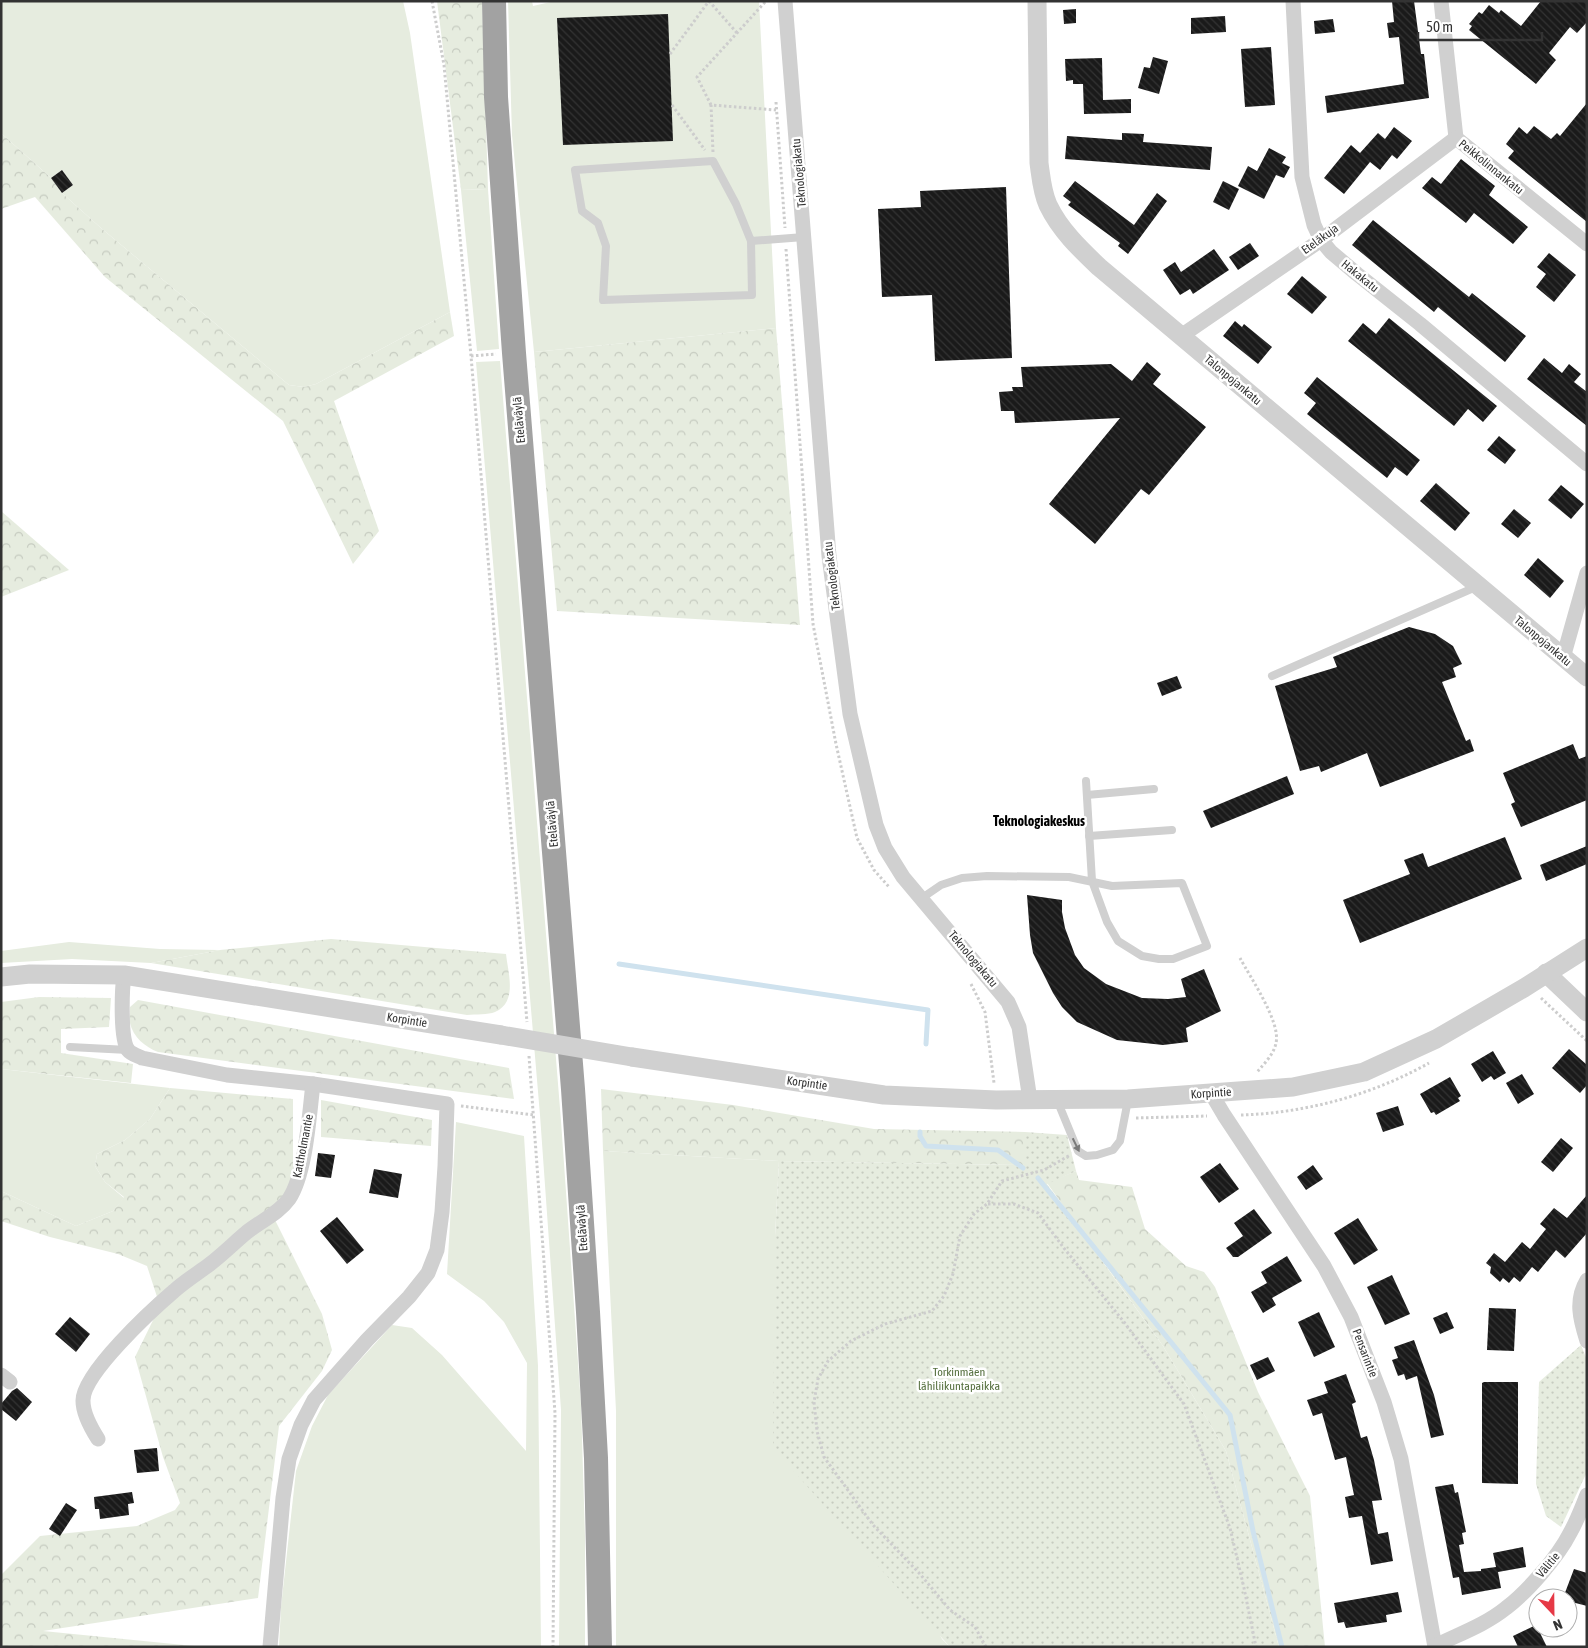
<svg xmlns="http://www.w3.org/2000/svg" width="1588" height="1648" font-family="'Asap Condensed',sans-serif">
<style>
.grass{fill:#e6ecdf}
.forest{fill:url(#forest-crowns)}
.park{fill:url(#park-dots)}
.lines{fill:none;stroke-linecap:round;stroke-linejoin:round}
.stream{stroke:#cfe2ee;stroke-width:5}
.building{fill:url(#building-back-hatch)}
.path{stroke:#cdcdcd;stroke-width:3;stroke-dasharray:2.5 2.5;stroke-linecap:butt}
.service{stroke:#d0d0d0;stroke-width:8}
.minor{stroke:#d0d0d0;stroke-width:15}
.tertiary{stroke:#d0d0d0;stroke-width:19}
.trunk{stroke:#a2a2a2;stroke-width:24}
.tertiary-bridge{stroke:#d0d0d0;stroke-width:19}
.oneway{fill:#7a7a7a}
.labels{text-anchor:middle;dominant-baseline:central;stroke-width:5;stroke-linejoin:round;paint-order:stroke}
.street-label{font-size:12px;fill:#333;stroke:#fff}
.park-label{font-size:12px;fill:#56703f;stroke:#fff}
.neighbourhood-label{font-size:14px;font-weight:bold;fill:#000;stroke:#fff}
</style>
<defs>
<pattern id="forest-crowns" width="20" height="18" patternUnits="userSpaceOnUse" patternTransform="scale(1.25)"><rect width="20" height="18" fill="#e6ecdf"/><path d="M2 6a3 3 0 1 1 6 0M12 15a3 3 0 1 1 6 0" fill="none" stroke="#c6cbc0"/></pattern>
<pattern id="park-dots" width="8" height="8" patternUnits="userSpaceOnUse" patternTransform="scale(1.25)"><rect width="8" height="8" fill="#e6ecdf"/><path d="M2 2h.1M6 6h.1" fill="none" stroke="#c6cbc0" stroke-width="1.8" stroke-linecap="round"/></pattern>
<pattern id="building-back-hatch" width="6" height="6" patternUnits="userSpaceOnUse" patternTransform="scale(1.25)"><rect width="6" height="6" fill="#1a1a1a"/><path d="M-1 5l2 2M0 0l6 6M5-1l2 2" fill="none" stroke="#333"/></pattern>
</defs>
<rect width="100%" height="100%" fill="#fff"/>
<!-- grass -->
<g class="grass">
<polygon points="1,1 403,1 410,33 450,312 316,384 304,387 289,385 101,228 62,193 73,185 62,170 51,178 1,133"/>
<polygon points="508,1 532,1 533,6 555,1 759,1 776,328 534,352 512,135"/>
<polygon points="488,189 499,349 477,351 461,190"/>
<polygon points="500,361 561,1121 581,1405 585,1537 585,1647 559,1647 561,1410 540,1115 476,362"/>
<polygon points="69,942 160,949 220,950 151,963 72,959 1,963 1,951"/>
<polygon points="1,1069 170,1088 150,1119 125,1140 97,1154 95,1166 105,1182 124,1198 113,1211 76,1226 1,1191"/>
<polygon points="456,1122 524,1136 538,1366 541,1647 279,1647 281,1607 296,1471 312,1426 328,1395 392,1325 412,1328 442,1355 526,1451 527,1363 504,1322 484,1301 447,1274"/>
<polygon points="603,1151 779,1161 775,1236 775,1312 942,1639 950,1647 616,1647 616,1411"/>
</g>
<!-- forest -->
<g class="forest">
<polygon points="437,1 482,1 488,189 461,190"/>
<polygon points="1,133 51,178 62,193 101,228 289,385 304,387 316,384 450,312 454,336 334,401 379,531 353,564 283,421 105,277 35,197 1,209"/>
<polygon points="776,328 800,625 557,611 534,352"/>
<polygon points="1,511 69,570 1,597"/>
<path d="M331 939 506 954C508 973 518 1002 495 1012 488 1015 476 1014 467 1015L151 963 220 950Z"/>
<polygon points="39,997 111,998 109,1027 61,1029 61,1053 133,1064 131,1083 1,1069 1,1002"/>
<path d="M138 1000 509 1068 514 1099 158 1052C145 1047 133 1037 130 1023 129 1018 130 1012 130 1007Z"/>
<polygon points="170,1088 293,1099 293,1175 275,1220 322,1314 332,1350 322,1371 279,1426 258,1598 43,1631 204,1647 1,1647 1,1575 40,1536 137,1526 175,1510 180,1503 163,1457 135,1357 160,1306 147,1266 118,1254 50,1237 1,1221 1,1191 76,1226 113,1211 124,1197 105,1182 95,1166 97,1154 125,1140 150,1119"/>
<polygon points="601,1089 733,1105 874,1129 1025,1132 1025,1165 779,1161 603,1151"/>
<polygon points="321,1100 432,1120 431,1146 321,1137"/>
<polygon points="1076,1171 1079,1180 1132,1187 1145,1229 1186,1266 1204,1272 1215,1287 1258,1392 1310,1496 1325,1647 1279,1647 1226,1451 1163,1346 1047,1183"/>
</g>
<!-- park -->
<g class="park">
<polygon points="1025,1132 1067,1135 1076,1171 1047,1184 1163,1346 1226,1451 1279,1647 950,1647 773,1448 775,1236 779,1161 1024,1165"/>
<polygon points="1581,1345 1587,1360 1587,1472 1561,1527 1546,1516 1536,1484 1539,1382"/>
</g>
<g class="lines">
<!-- stream -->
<g class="stream">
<polyline points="619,964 928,1010 926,1044"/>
<polyline points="920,1132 920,1136 926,1146 998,1150 1023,1168"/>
<polyline points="1038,1178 1230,1415 1253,1531 1282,1647"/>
</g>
</g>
<!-- building -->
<g class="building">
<polygon points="1392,1 1414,1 1421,54 1424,54 1429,98 1327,113 1325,96 1404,84 1399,37 1389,38 1387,23 1394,22"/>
<polygon points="1541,1 1587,1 1587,22 1577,33 1570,27 1549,53 1556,60 1536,84 1469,30 1472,26 1469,24 1479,12 1482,14 1489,5 1499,13 1501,10 1521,26"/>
<polygon points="1076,9 1076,23 1064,24 1063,10"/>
<polygon points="668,14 673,141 563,145 557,18"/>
<polygon points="1225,16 1226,32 1191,34 1191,18"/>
<polygon points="1333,19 1335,32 1315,34 1314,21"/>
<polygon points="1271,47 1275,105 1245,107 1241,49"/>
<polygon points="1153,57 1168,61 1159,94 1138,88 1144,67 1150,68"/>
<polygon points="1102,58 1103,100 1131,99 1131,113 1084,114 1083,84 1073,84 1073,80 1066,81 1065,59"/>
<polygon points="1587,103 1587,222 1508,158 1514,151 1506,144 1519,127 1527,134 1534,126 1551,139 1557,133 1560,136"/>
<polygon points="1394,127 1412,141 1397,159 1392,155 1380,170 1370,162 1344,194 1324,178 1351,145 1360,153 1378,133 1385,139"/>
<polygon points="1122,133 1144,134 1143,142 1212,147 1210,170 1065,159 1067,136 1122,140"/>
<polygon points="1269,148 1286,157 1282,163 1290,167 1284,178 1276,175 1264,199 1238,186 1248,166 1257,171"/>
<polygon points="1461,159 1495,186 1489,195 1528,227 1513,244 1474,213 1466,223 1422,188 1432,177 1441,184"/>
<polygon points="62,170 73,185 62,193 51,178"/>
<polygon points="1075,181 1134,225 1157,193 1167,201 1128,254 1118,246 1120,243 1068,205 1071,202 1063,196"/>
<polygon points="1223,181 1239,189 1229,210 1213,202"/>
<polygon points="1006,187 1012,358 935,361 932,295 882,297 878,209 921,207 920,191"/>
<polygon points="1373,220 1469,297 1472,293 1526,336 1505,362 1438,307 1434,312 1352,245"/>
<polygon points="1250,243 1259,256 1238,270 1229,257"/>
<polygon points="1214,249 1229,270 1193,294 1190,289 1180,295 1163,270 1175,262 1181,272"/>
<polygon points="1549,253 1576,275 1554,302 1536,287 1546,274 1537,267"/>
<polygon points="1302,276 1327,297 1312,314 1287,294"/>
<polygon points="1389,318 1497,406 1483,422 1468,409 1454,426 1348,341 1363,323 1376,334"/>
<polygon points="1235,321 1242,327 1244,324 1272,347 1258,364 1223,336"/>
<polygon points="1544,358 1562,373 1569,364 1581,374 1574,382 1587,392 1587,426 1527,379"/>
<polygon points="1147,362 1161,374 1153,384 1206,427 1149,495 1141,489 1095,544 1049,504 1120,418 1015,423 1014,411 1001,411 999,392 1013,391 1012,387 1023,387 1021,367 1111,364 1132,381"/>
<polygon points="1317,377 1420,460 1407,476 1395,467 1387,478 1307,414 1316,403 1304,393"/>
<polygon points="1499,436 1516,450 1505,464 1487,450"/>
<polygon points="1436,483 1470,513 1455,531 1420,501"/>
<polygon points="1561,485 1584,504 1571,519 1548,500"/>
<polygon points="1514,509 1531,523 1518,538 1501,524"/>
<polygon points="1538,558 1564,581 1550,598 1524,575"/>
<polygon points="1409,627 1435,634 1453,646 1462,664 1453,668 1456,677 1442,682 1466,741 1470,739 1474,751 1380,787 1367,753 1321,772 1319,766 1300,771 1275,686 1337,667 1333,657"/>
<polygon points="1177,676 1182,688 1162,696 1157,683"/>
<polygon points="1573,744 1579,759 1587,756 1587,800 1521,827 1511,804 1515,802 1503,773"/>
<polygon points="1287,776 1294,794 1211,828 1203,811"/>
<polygon points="1505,837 1522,879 1360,943 1343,900 1410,874 1404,860 1423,853 1428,867"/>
<polygon points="1587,846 1587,864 1546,881 1540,865"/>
<polygon points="1027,895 1062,900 1062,912 1065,928 1075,955 1084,968 1106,984 1142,998 1168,999 1186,997 1181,979 1204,969 1221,1011 1186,1028 1188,1042 1163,1045 1117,1040 1077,1022 1062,1007 1053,993 1033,953 1030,935"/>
<polygon points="1569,1049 1587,1065 1587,1085 1580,1093 1552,1068"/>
<polygon points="1493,1051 1506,1073 1494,1080 1491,1076 1482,1082 1471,1064"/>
<polygon points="1522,1074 1534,1094 1518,1104 1506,1083"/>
<polygon points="1450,1077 1461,1096 1458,1098 1460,1101 1436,1115 1434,1112 1431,1113 1420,1094"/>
<polygon points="1398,1106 1404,1125 1383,1132 1376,1113"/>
<polygon points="1561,1138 1573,1148 1553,1172 1541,1162"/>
<polygon points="318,1153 335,1155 331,1178 315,1176"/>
<polygon points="1220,1163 1239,1189 1219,1203 1200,1177"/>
<polygon points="1313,1165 1323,1179 1306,1190 1297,1177"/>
<polygon points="374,1169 402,1174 398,1198 369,1193"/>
<polygon points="1587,1195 1587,1233 1565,1258 1556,1250 1538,1272 1532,1267 1520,1282 1514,1277 1509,1283 1503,1278 1500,1282 1490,1273 1491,1267 1486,1263 1494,1253 1505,1262 1522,1242 1530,1249 1546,1229 1540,1224 1554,1208 1567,1218"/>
<polygon points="1254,1209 1272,1233 1238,1257 1233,1257 1226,1248 1243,1236 1234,1223"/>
<polygon points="337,1217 364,1250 347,1264 320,1231"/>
<polygon points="1358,1218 1378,1250 1354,1265 1334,1233"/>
<polygon points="1287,1256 1302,1281 1272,1298 1276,1305 1263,1313 1251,1292 1267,1283 1261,1272"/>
<polygon points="1392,1275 1410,1314 1385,1325 1367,1287"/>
<polygon points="1489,1308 1516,1309 1514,1351 1487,1350"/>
<polygon points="1319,1312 1335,1347 1314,1357 1298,1322"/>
<polygon points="1447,1312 1454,1328 1440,1334 1433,1318"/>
<polygon points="70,1317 90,1334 76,1352 55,1334"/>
<polygon points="1414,1340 1434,1395 1444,1435 1431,1438 1417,1376 1406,1380 1404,1374 1398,1376 1392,1360 1398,1358 1394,1347"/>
<polygon points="1268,1357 1275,1371 1257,1380 1250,1365"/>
<polygon points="1346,1374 1356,1402 1352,1404 1361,1438 1367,1436 1374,1460 1382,1500 1372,1501 1378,1534 1388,1532 1393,1561 1371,1565 1362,1516 1349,1518 1345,1497 1354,1495 1346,1457 1335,1460 1322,1413 1313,1416 1307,1400 1328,1393 1324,1382"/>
<polygon points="1484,1382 1518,1382 1518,1484 1482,1483 1482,1383"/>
<polygon points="17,1388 32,1402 16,1421 1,1409 1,1404 12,1391"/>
<polygon points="157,1448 159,1471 137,1473 134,1450"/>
<polygon points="1453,1484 1455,1493 1458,1492 1466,1532 1462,1533 1464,1544 1459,1545 1464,1572 1481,1571 1481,1569 1496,1567 1493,1553 1523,1547 1526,1567 1498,1572 1501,1588 1462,1595 1459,1577 1453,1578 1435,1487"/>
<polygon points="132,1492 134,1503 128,1504 129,1515 100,1519 99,1509 95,1509 94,1497"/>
<polygon points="66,1503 77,1510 60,1536 49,1529"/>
<polygon points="1574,1569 1587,1573 1587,1606 1568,1601 1568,1598 1563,1598"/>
<polygon points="1398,1592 1402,1612 1386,1615 1387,1622 1346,1628 1344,1622 1338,1623 1334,1603"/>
<polygon points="1536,1625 1547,1647 1518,1647 1513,1636"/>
</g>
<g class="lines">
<!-- path -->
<g class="path">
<polyline points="432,1 444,65 471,356 527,1022"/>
<polyline points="709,1 737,33"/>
<polyline points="670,54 709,1"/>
<polyline points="776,102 785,228"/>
<polyline points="672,105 705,150"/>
<polyline points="711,105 697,77 766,1"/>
<polyline points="713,152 711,105 776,110"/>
<polyline points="786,249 813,624 836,744 857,838 874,870 889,887"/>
<polyline points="471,356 496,354"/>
<path d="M1240 958C1250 977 1281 1022 1276 1043 1274 1054 1264 1064 1257 1072"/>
<polyline points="971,984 985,1012 994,1083"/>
<polyline points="1541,998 1587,1041"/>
<polyline points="529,1056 555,1413 553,1647"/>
<polyline points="461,1106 534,1115"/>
<path d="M1241 1115C1306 1113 1372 1095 1429 1063"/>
<polyline points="1136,1118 1207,1116"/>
<polyline points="988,1204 1014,1204 1038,1213 1063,1247 1124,1322 1184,1404 1230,1528 1244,1588 1256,1647"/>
<polyline points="986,1647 975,1627 950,1610 920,1574 873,1525 824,1457 817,1431 814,1402 818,1379 828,1361 851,1341 885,1324 932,1311 944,1296 953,1274 960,1236 974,1214 987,1204 1002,1181 1044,1170 1070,1155"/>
</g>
<!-- service -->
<g class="service">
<polyline points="751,241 752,295 603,300 606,246 598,223 582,211 575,170 713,161 736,204 751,241 804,237"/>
<polyline points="1272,676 1478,586"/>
<polyline points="1087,795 1154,789"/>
<polyline points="1089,836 1172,830"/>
<polyline points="922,898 941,885 962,878 987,876 1069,877 1112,886 1182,883 1207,946 1173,959 1159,959 1142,956 1118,941 1107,922 1092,881 1086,781"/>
<polyline points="70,1047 128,1050"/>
<polyline points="1057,1100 1078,1151 1086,1156 1097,1155 1113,1150 1120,1141 1128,1100"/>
</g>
<!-- minor -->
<g class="minor">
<polyline points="785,1 829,556 850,714 876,825 885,848 903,877 1008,1002 1019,1027 1030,1100"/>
<polyline points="1293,1 1302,177 1314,225 1321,240 1331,252 1357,274 1420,324 1587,464"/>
<polyline points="1441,1 1456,138 1587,244"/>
<polyline points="1181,336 1321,240 1456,138"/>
<polyline points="1563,658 1587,573"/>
<path d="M124 975C122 989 120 1039 128 1050 131 1054 138 1056 142 1058L227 1075 313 1084 447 1104 445 1166 442 1212 437 1250 428 1273 409 1297 367 1340 314 1400 301 1425 289 1459 283 1498 270 1647"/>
<polyline points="1211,1093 1224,1115 1324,1266 1351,1317 1384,1402 1401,1459 1435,1647"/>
<path d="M1587 1280C1575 1300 1580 1319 1587 1341"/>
<polyline points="1,1375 10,1382"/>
<path d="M98 1439C91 1428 83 1414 83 1401 82 1374 153 1309 174 1291 185 1281 198 1273 210 1264 223 1254 235 1242 247 1232 261 1221 279 1213 289 1199 306 1173 309 1116 313 1084"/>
<path d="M1435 1646C1459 1634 1485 1625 1506 1608 1527 1592 1558 1557 1570 1533 1577 1521 1582 1507 1587 1495"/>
</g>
<!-- tertiary -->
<g class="tertiary">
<path d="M1037 1 1039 163C1041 177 1042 192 1048 205 1060 230 1080 249 1099 267L1587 677"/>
<polyline points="1546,973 1587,1012"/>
<polyline points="1,977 30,974 124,975 501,1035"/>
<polyline points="632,1057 884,1095 996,1100 1128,1099 1293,1087 1364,1072 1436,1039 1524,988 1587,948"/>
</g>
<!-- trunk -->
<polyline class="trunk" points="494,1 496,97 514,353 573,1089 588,1312 596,1458 600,1647"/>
<!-- tertiary-bridge -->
<polyline class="tertiary-bridge" points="501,1035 632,1057"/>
</g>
<!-- one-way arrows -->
<defs><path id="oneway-solid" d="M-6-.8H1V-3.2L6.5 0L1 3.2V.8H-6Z" transform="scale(1.25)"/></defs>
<use class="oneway" href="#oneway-solid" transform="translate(1076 1145) rotate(64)"/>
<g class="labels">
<!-- street labels -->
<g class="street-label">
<text transform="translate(1491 167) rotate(39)">Peikkolinnankatu</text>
<text transform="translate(799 173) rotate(-95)">Teknologiakatu</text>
<text transform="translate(1320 239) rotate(-36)">Eteläkuja</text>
<text transform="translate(1360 276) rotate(39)">Hakakatu</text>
<text transform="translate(1233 380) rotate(40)">Talonpojankatu</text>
<text transform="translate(519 420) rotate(-95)">Eteläväylä</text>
<text transform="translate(832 576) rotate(-97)">Teknologiakatu</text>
<text transform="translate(1543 641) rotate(40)">Talonpojankatu</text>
<text transform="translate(552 824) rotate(-95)">Eteläväylä</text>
<text transform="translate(973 959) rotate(50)">Teknologiakatu</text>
<text transform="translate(407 1020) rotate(9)">Korpintie</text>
<text transform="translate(807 1083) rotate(8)">Korpintie</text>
<text transform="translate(1211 1093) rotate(-4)">Korpintie</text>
<text transform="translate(303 1146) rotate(-79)">Kattholmantie</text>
<text transform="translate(582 1228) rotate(-94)">Eteläväylä</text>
<text transform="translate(1365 1353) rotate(69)">Pensarintie</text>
<text transform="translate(1548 1565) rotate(-50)">Välitie</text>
</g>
<!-- park labels -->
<g class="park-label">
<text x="959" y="1372">Torkinmäen<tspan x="959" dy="14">lähiliikuntapaikka</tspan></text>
</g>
<!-- neighbourhood labels -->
<g class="neighbourhood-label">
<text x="1039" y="821">Teknologiakeskus</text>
</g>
</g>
<!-- border -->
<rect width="1588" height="1648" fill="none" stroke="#333333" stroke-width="5"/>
<!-- north arrow -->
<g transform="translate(1553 1613) rotate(158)"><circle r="24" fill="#ffffff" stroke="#adadad"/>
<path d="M0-4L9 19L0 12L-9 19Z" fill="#e63946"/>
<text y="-8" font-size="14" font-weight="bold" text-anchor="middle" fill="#333333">N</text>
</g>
<!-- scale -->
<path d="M1418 32v8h124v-8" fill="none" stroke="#333333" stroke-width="2.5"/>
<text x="1426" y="32" font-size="15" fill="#333333" stroke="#ffffff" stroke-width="4" paint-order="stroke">50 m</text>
</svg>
